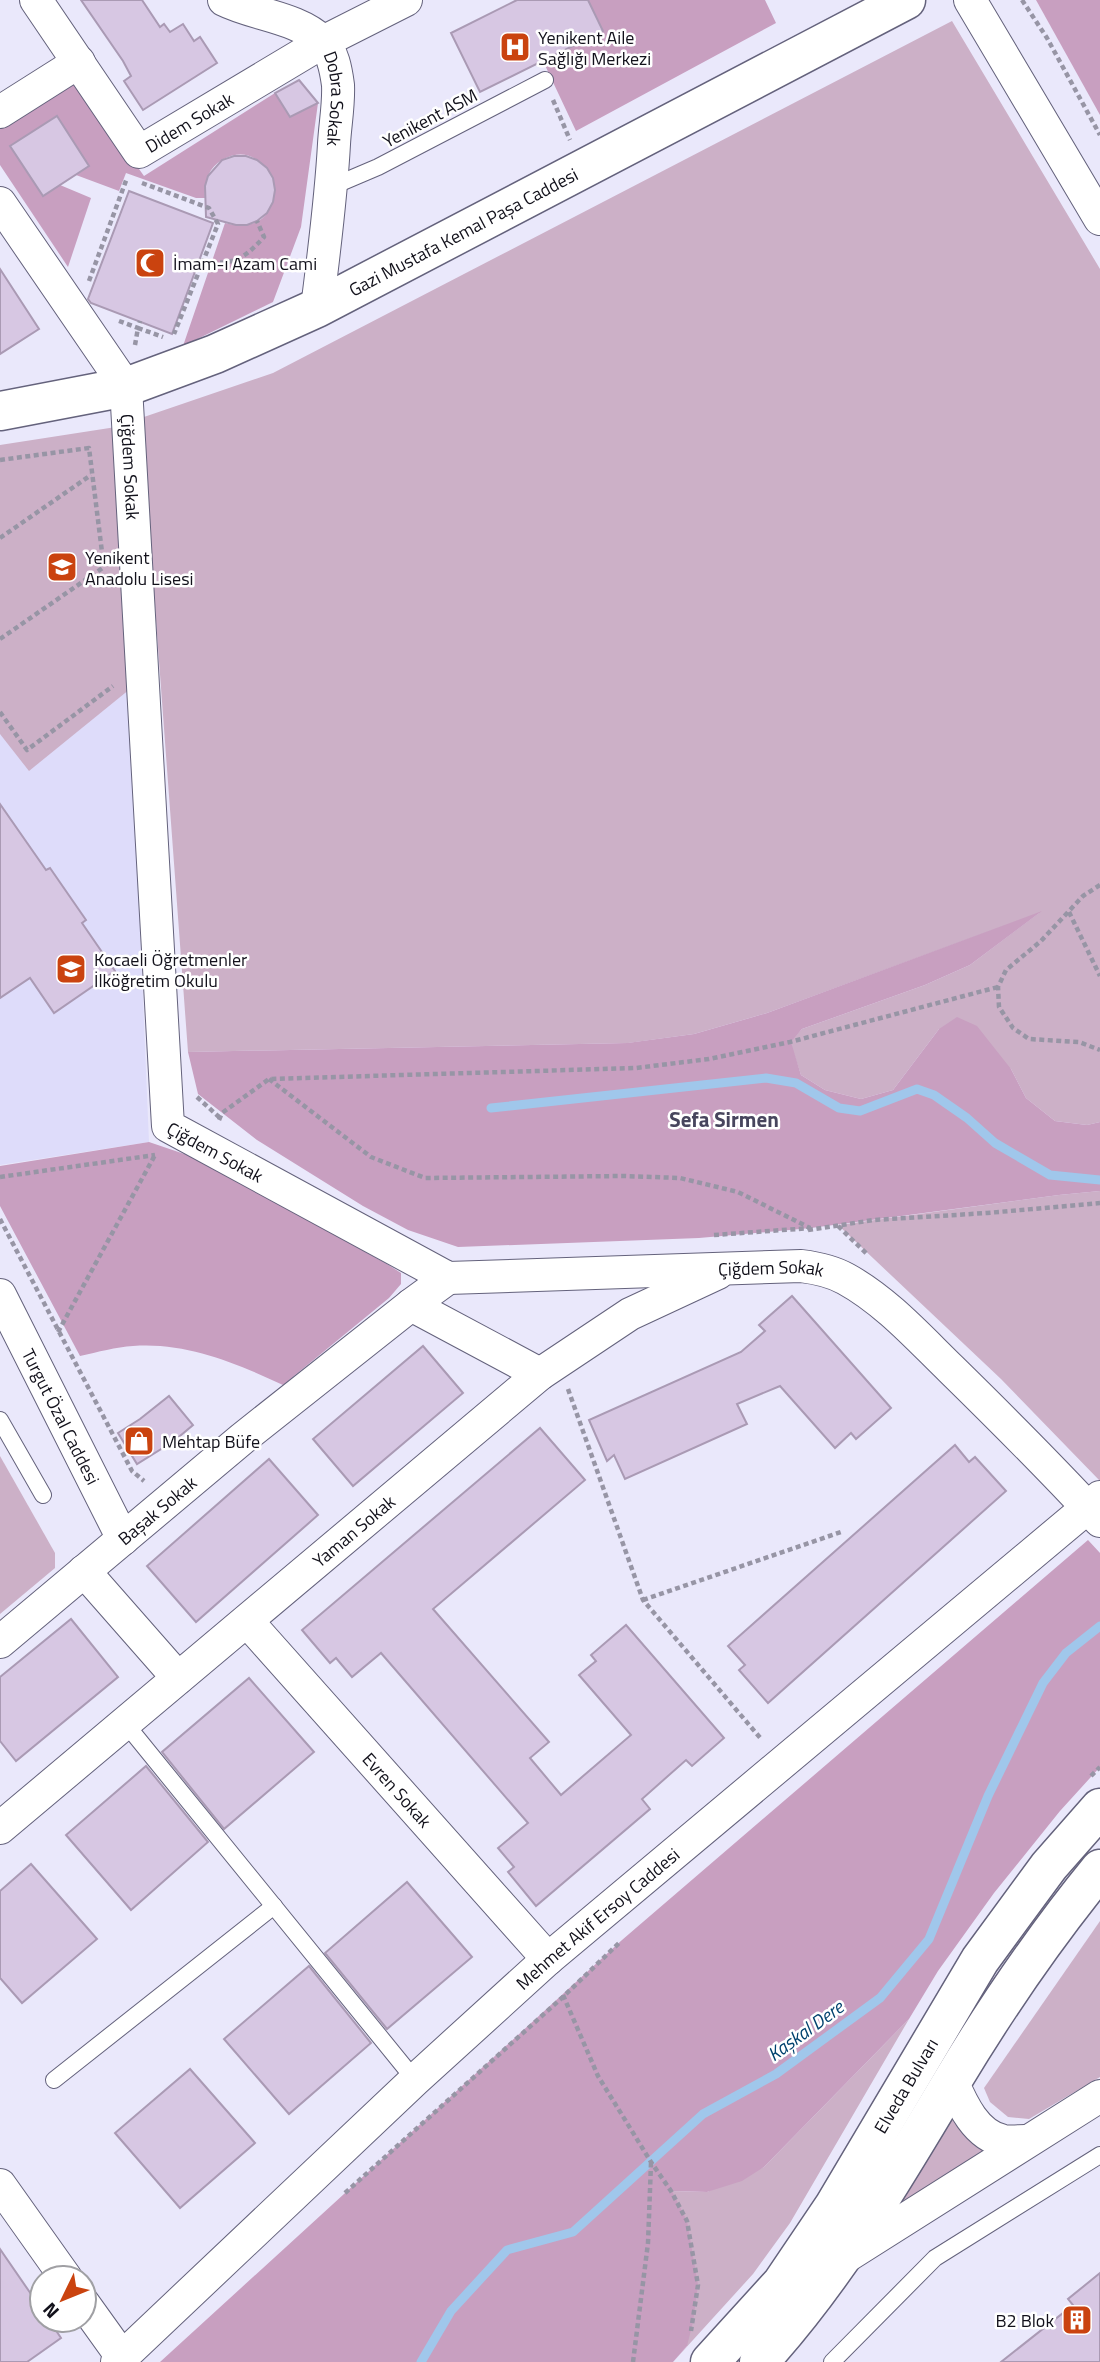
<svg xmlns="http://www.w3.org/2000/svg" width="1100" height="2362" font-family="'Titillium Web',sans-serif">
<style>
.built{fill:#dedcfa}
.green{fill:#ccb0c7}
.forest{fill:#c89fc0}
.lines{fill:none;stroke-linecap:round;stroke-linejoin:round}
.stream{stroke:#a0c7eb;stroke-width:9}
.building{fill:#d7c7e3;stroke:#aa9ab4;stroke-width:2}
.lane-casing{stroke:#64627c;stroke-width:18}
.street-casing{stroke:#64627c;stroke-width:34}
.secondary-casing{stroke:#64627c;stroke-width:41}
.path{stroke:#9795a5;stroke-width:4.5;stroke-dasharray:5 3.5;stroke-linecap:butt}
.lane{stroke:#fff;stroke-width:16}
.street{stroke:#fff;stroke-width:32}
.secondary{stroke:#fff;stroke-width:38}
.labels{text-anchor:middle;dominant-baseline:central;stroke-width:5;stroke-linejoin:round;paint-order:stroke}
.poi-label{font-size:18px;fill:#12111b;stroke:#fff;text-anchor:start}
.street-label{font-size:18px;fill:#12111b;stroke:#fff}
.water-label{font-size:19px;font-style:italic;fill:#00426e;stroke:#fff}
.quarter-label{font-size:21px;font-weight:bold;fill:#47455d;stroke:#fff}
</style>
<rect width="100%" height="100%" fill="#eae8fb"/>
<!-- built -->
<polygon class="built" points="0,445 130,689 149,1142 0,1165"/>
<!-- green -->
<g class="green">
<polygon points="952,21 1100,269 1100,1122 1087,1125 1055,1121 1026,1098 1011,1069 939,1029 893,1090 861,1099 825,1090 801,1075 790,1042 802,1029 925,985 970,965 1039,913 767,1013 694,1034 628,1043 188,1052 141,418 273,373"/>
<polygon points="116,427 130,689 29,771 0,734 0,445"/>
<polygon points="1100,1191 1100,1481 1001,1379 838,1225 1059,1195"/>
<polygon points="0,1456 55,1553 55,1568 0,1614"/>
<polygon points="1100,1921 1100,2077 1029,2119 1008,2117 990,2102 984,2088"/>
<polygon points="909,2019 790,2223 753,2274 673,2362 687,2346 671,2191 707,2192 764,2167"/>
<path d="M955 2113C963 2140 972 2144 998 2150L889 2214Z"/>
</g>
<!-- forest -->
<g class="forest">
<polygon points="588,0 765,0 776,23 576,131 543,61 603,31"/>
<polygon points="1036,0 1100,0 1100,115"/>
<path d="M74 78 144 176 275 93 290 117 318 103 301 227 273 302 183 346 225 223C300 242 277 129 222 160 208 168 204 183 205 198H196L126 173 119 191 76 175 89 166 56 116 11 146 43 196 60 185 91 198 68 267 0 165V126Z"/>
<polygon points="1042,911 970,965 925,985 802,1029 791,1042 801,1075 825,1090 861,1099 893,1090 939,1029 957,1017 977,1026 1011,1069 1026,1098 1055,1121 1087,1125 1100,1122 1100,1191 1059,1195 811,1228 699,1238 458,1247 408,1230 363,1206 257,1140 198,1094 188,1052 627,1043 694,1034 767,1013"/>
<path d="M149 1142 199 1159 387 1264 401 1273V1284L389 1298 283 1385C236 1363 186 1342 133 1346 116 1347 98 1352 80 1356L0 1206V1166Z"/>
<polygon points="1088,1540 1100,1553 1100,1767 1060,1811 994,1893 938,1971 909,2019 764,2167 742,2181 707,2192 672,2191 687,2221 698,2285 693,2322 687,2346 673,2362 160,2362 622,1940"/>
</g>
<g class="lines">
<!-- stream -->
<g class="stream">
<polyline points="491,1108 766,1078 796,1083 839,1108 860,1111 917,1089 934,1095 967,1118 995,1143 1050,1175 1100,1180"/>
<polyline points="421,2362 451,2311 507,2250 573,2232 703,2114 776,2074 880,1998 929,1939 988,1796 1043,1683 1066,1653 1100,1626"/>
</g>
</g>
<!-- building -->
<g class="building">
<polygon points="81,0 142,0 160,27 164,24 170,32 183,24 194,41 200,37 217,63 143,110 124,81 131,76 123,61"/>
<polygon points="517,0 588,0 603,31 480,92 451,33"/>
<polygon points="299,80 318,103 290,117 275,93"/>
<polygon points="57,116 89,166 43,196 10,146"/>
<polygon points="234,156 246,156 257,160 267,168 273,178 275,190 273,202 267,213 257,221 247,225 236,225 206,217 205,186 208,176 222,160"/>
<polygon points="129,191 213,223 172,334 91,303 88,299"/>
<polygon points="0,269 39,329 0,354"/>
<polygon points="0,804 46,870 50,868 86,920 82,923 115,971 54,1013 30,978 0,998"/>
<polygon points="792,1296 891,1408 856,1439 851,1433 835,1448 780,1386 737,1404 747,1424 625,1479 614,1455 607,1461 589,1420 741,1352 765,1331 759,1325"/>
<polygon points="423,1346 463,1393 353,1486 313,1439"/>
<polygon points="169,1396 193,1425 174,1441 137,1464 118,1433 140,1419"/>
<polygon points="540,1428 585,1480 433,1609 549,1742 530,1758 561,1795 631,1735 579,1675 596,1661 591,1655 626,1625 724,1738 692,1766 686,1760 642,1799 650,1809 536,1906 508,1872 514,1867 498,1848 528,1823 381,1653 352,1677 336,1658 330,1663 302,1630"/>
<polygon points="955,1445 969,1462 975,1457 1006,1491 768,1703 739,1670 745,1665 728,1646"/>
<polygon points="269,1459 318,1515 196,1622 147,1566"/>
<polygon points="71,1619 118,1677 16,1761 0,1741 0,1677"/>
<polygon points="249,1678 314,1752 224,1829 162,1752"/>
<polygon points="146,1766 208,1842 131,1910 66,1835"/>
<polygon points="31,1864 97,1939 22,2003 0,1978 0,1891"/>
<polygon points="407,1882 472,1957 387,2029 325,1953"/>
<polygon points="309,1966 371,2043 289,2114 224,2039"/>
<polygon points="190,2069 255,2143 180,2208 115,2133"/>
<polygon points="0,2249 42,2310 42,2320 49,2320 61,2338 27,2362 0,2362"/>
<polygon points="1100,2273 1100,2362 1001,2362 1073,2305 1068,2299"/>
</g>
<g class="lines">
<!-- lane casing -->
<g class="lane-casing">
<g id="lane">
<polyline points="331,187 378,167 545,80"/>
<polyline points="0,1420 43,1495"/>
<polyline points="125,1723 415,2080"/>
<polyline points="54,2080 274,1906"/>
<polyline points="832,2362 935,2258 1100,2155"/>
</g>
</g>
<!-- street casing -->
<g class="street-casing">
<g id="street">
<path id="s1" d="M36 0 139 152 323 42 406 0"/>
<path id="s2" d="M224 0C254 15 297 17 322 41 333 52 336 70 338 85 339 104 335 125 334 144 331 199 324 253 317 308"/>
<polyline points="970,0 1100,219"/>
<polyline points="0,112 79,62"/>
<path id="s3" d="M0 203 126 387 168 1126 448 1278 801 1266C817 1268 832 1271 846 1279 886 1301 919 1338 951 1369 1002 1419 1052 1469 1100 1521"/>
<path id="s4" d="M0 1295 123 1539"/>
<polyline points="411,1305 540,1374"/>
<polyline points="84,1571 178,1678"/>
<path id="s5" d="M247 1621 548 1959"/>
<path id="s6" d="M0 1642 243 1438 411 1305 448 1278"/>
<path id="s7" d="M0 1828 540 1374 630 1314 718 1273"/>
<path d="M952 2081C962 2104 976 2136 1004 2141 1011 2142 1019 2141 1026 2141"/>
<polyline points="0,2185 66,2278"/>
<polyline points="844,2258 1100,2096"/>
<polyline points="84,2304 122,2357"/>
<path id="s8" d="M117 2362 415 2080 548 1959 1100 1497"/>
</g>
</g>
<!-- secondary casing -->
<g class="secondary-casing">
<g id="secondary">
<path id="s9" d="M0 411 126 387 215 354 317 308 906 0"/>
<path id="s10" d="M710 2362 782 2283 834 2206 980 1960 1049 1866 1100 1808"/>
<path d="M759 2362C837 2277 895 2176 954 2078 998 2005 1046 1935 1100 1869"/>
</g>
</g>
<!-- path -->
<g class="path">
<polyline points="1022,0 1047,38 1100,135"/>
<polyline points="553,100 570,140"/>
<polyline points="142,183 209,208 218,224 174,334"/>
<path d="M203 261C233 266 244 259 264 237L257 221"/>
<polyline points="89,281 127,178"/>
<polyline points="119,321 138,328 140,321"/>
<polyline points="135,345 138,328 163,337"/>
<polyline points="0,460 89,448 102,552"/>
<polyline points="0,538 91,475"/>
<polyline points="0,639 104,567"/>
<polyline points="0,712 27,750 113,686"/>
<polyline points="1100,885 1083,896 1041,941 1006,970 998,987 999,1007 1013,1028 1029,1039 1079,1042 1100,1050"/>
<polyline points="1069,912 1100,976"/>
<polyline points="269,1079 371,1157 425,1178 624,1176 680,1178 738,1192 810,1228"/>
<polyline points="197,1097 219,1117"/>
<polyline points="219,1120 222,1113 269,1079 636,1068 709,1059 790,1042 998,987"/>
<polyline points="0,1177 155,1155"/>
<polyline points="0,1219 132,1471 144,1481"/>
<polyline points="838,1226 867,1254"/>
<polyline points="808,1230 874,1220 987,1213 1100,1203"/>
<polyline points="714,1235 811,1228"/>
<polyline points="58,1332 155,1155"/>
<polyline points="568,1389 643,1600 762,1740"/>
<polyline points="643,1600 841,1532"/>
<polyline points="1091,1776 1100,1767"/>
<polyline points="563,1995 598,2076 651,2162 671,2191 687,2221 698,2285 691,2331"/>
<polyline points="345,2193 564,1996 620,1942"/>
<polyline points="633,2362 648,2243 651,2163"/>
</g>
<!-- lane -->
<use href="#lane" class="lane"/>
<!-- street -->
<use href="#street" class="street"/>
<!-- secondary -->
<use href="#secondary" class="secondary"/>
</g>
<!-- icons -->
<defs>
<g id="hospital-square" transform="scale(1.575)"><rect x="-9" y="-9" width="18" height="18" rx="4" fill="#ca430f" stroke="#fff"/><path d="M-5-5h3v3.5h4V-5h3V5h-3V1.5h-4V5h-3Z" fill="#fff"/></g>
<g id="mosque-square" transform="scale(1.575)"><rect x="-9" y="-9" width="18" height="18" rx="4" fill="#ca430f" stroke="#fff"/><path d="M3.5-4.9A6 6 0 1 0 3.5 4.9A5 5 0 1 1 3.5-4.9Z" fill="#fff"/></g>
<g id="school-square" transform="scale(1.575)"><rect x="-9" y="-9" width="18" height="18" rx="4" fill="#ca430f" stroke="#fff"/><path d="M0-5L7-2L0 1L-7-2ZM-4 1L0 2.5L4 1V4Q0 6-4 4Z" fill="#fff"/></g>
<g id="shop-square" transform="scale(1.575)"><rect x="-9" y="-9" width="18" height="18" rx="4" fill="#ca430f" stroke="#fff"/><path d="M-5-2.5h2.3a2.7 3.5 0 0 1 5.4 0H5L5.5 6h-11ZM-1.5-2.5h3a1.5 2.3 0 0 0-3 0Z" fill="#fff"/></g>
<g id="building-square" transform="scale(1.575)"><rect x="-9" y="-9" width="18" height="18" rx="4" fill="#ca430f" stroke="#fff"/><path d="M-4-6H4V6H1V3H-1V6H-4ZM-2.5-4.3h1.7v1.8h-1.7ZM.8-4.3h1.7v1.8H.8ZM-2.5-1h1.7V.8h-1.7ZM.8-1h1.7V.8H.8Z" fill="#fff"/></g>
</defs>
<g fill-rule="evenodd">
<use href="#hospital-square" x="515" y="47"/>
<use href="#mosque-square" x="150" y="263"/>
<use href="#school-square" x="62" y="567"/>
<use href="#school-square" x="71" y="969"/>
<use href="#shop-square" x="139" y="1441"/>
<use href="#building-square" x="1077" y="2320"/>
</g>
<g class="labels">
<!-- poi labels -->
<g class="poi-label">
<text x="538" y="37">Yenikent Aile<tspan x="538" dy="21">Sağlığı Merkezi</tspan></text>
<text x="173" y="263">İmam-ı Azam Cami</text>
<text x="85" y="557">Yenikent<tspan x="85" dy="21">Anadolu Lisesi</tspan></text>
<text x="94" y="959">Kocaeli Öğretmenler<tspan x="94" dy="21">İlköğretim Okulu</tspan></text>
<text x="162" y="1441">Mehtap Büfe</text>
<text x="1054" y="2320" text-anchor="end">B2 Blok</text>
</g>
<!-- street labels -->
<g class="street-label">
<text stroke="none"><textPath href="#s2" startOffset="168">Dobra Sokak</textPath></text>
<text transform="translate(430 118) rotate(-28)">Yenikent ASM</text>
<text stroke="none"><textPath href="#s1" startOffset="242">Didem Sokak</textPath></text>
<text stroke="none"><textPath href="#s9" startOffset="500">Gazi Mustafa Kemal Paşa Caddesi</textPath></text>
<text stroke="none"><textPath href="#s3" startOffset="303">Çiğdem Sokak</textPath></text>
<text stroke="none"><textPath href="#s3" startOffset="1017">Çiğdem Sokak</textPath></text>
<text stroke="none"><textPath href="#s3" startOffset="1605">Çiğdem Sokak</textPath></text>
<text stroke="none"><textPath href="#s4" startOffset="136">Turgut Özal Caddesi</textPath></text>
<text stroke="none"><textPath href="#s6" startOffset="205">Başak Sokak</textPath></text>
<text stroke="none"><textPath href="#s7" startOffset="462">Yaman Sokak</textPath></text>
<text stroke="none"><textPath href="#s5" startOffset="226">Evren Sokak</textPath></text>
<text stroke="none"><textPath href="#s8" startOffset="654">Mehmet Akif Ersoy Caddesi</textPath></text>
<text stroke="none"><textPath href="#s10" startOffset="340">Elveda Bulvarı</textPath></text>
</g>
<!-- water labels -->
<g class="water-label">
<text transform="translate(805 2030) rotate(-36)">Kaşkal Dere</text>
</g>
<!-- quarter labels -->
<g class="quarter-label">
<text x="724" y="1119">Sefa Sirmen</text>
</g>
</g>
<!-- north arrow -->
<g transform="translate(63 2299) rotate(227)"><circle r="33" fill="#ffffff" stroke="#a0a0a4" stroke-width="2"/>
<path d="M0-5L12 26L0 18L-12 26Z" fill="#ca430f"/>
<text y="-10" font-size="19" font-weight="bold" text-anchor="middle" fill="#12111b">N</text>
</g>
</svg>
